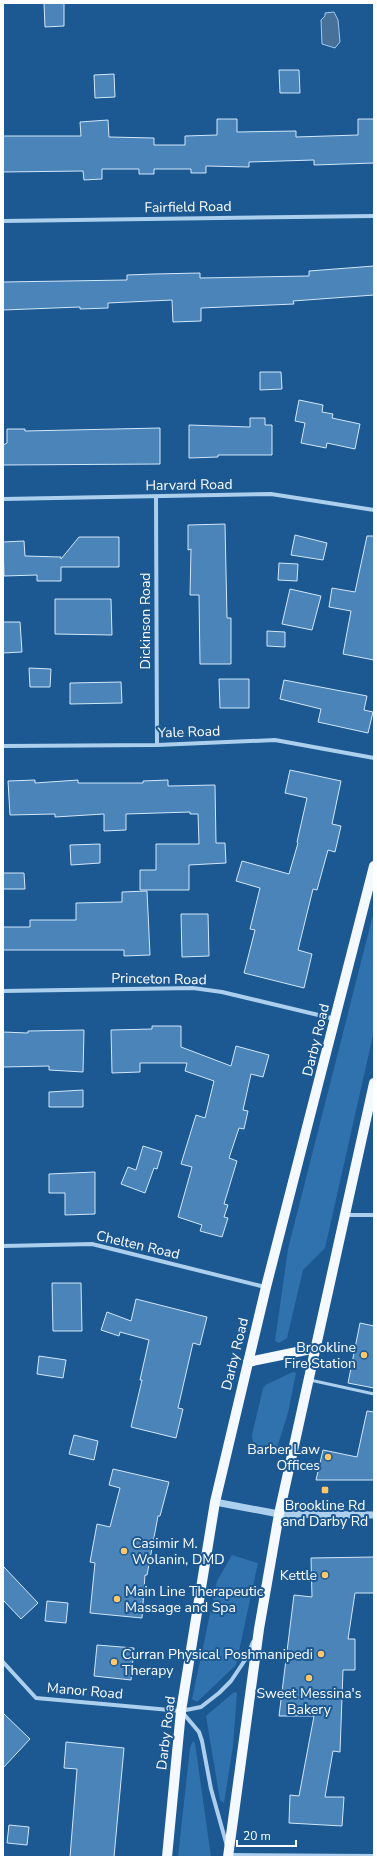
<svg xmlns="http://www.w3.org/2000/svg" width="377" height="1860" font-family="'Nunito Sans',sans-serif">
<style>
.green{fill:#3072ae}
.water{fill:#48719a;stroke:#9fcbf0}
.building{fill:#4a84b9;stroke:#d2e7fa}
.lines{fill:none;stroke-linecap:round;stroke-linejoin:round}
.service{stroke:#accfee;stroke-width:3}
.minor{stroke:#accfee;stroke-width:4}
.tertiary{stroke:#accfee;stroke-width:7}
.primary{stroke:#f3f9ff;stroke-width:10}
.poi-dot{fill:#fec86a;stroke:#1c5891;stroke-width:1.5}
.labels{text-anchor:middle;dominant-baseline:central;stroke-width:4;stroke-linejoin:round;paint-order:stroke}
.street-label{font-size:14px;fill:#fff;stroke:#1c5891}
.poi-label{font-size:14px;fill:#fff;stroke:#1c5891;text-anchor:end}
</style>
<rect width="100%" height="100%" fill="#1c5891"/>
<!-- green -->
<g class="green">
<polygon points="374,911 374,1031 325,1248 303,1270 287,1338 279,1343 275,1341 288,1249"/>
<polygon points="293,1372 296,1373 288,1413 275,1454 253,1451 252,1435 263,1388 267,1384"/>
<polygon points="232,1555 258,1563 236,1665 197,1702 192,1699 217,1581"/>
<polygon points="234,1692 237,1693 233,1746 224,1803 220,1800 206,1716"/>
<polygon points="193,1741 195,1743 211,1857 178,1857 190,1748"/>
</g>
<!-- water -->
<polygon class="water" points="334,12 338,20 340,42 335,48 322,44 321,20 325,16 325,13"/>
<!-- building -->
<g class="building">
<polygon points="44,3 64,3 64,26 45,27"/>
<polygon points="279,70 299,70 300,93 280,93"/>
<polygon points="114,74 115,97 95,98 94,75"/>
<polygon points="217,119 237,119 237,132 296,131 296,137 358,135 358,119 374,119 374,163 314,165 314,160 249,162 249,167 206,166 206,173 191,173 191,169 154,169 154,174 139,174 139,169 102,169 102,179 84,180 83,171 3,172 3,136 81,136 80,122 108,120 109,137 154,138 154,145 185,145 185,136 217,135"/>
<polygon points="374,266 374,295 293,301 294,304 201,308 201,321 173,322 172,300 108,303 108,308 80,309 80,307 3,310 3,282 127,280 127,275 154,274 200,273 200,278 309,276 309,271"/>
<polygon points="260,372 281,372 282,389 260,390"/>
<polygon points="299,400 323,405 322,412 333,414 332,418 360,424 355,449 327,443 326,448 301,443 305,423 295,421"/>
<polygon points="250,418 265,418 265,425 272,425 272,455 218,455 218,457 189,458 189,425 250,427"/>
<polygon points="160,428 160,464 3,465 3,445 7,443 7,429 25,429 25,431"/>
<polygon points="225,524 227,618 231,618 231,664 200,664 199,595 190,595 191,549 188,550 188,525"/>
<polygon points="295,535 327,543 323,560 291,555"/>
<polygon points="367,536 374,536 374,660 343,654 351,611 329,607 332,588 355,592"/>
<polygon points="79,537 119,537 119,567 61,567 61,581 37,581 37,575 4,576 3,542 24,541 25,556 61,557 61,559"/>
<polygon points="279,563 298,564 297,581 278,580"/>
<polygon points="290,589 321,596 312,630 282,624"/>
<polygon points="55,599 111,599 112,635 55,634"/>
<polygon points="3,622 20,622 22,652 3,653"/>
<polygon points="267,631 285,632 285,647 267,646"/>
<polygon points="29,668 51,669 50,687 30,687"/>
<polygon points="219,679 249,679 249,708 220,708"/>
<polygon points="284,680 367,696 364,710 373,712 368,733 318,722 321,709 280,699"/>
<polygon points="121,682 122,703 70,704 70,683"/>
<polygon points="290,770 341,781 332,824 341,826 335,852 328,850 317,890 313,889 298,950 312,954 304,988 244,973 255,930 250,929 260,888 236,881 242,861 289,874 298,843 297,842 307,798 285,793"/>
<polygon points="35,780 35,783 78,780 78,783 143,783 143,781 168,780 168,786 215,785 216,843 225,843 226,863 189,865 189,890 140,890 140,870 156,870 156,844 199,844 198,814 190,814 190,812 126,814 126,830 104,831 104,814 55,817 55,814 10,815 8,781"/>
<polygon points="100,844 100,863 71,865 70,845"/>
<polygon points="3,873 24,873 25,889 3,889"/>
<polygon points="147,891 150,955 124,956 124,950 3,950 3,927 30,927 30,920 76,920 76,903 122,902 122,892"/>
<polygon points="181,914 208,914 209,956 182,957"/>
<polygon points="152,1026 181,1026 181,1047 231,1066 236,1046 269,1055 263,1077 251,1074 243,1110 248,1111 244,1129 239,1128 229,1158 237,1161 224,1204 228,1205 224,1217 228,1218 222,1237 200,1231 202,1225 178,1217 192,1167 181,1164 196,1115 205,1118 214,1081 185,1071 187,1063 140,1063 140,1072 112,1073 111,1030 152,1029"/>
<polygon points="84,1030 83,1072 49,1070 49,1066 3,1067 3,1032 28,1033 28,1031"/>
<polygon points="83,1090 83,1107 49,1107 49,1092"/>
<polygon points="143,1146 162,1152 157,1169 154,1168 145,1193 121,1184 128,1167 136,1170"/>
<polygon points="95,1172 95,1214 65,1215 65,1193 49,1193 49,1174"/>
<polygon points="52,1283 81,1283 82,1331 53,1331"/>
<polygon points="136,1299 207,1317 200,1345 193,1343 178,1408 183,1409 176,1438 131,1427 142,1380 140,1380 149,1340 120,1332 119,1336 101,1330 107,1312 131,1321"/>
<polygon points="360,1323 374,1326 374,1388 348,1383"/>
<polygon points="39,1356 66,1360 63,1378 37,1374"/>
<polygon points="367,1411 374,1412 374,1480 316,1480 323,1450 357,1457"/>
<polygon points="74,1435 98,1441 94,1460 69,1454"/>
<polygon points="113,1469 169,1482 160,1516 158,1516 147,1575 145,1575 142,1618 90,1613 95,1563 90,1562 97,1524 110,1527 120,1488 109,1485"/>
<polygon points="374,1557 374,1593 355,1593 348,1639 355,1639 355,1670 343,1670 340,1752 333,1751 325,1797 344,1797 342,1826 289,1823 290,1795 299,1796 314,1716 279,1716 294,1595 312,1597 311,1558"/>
<polygon points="3,1566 38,1603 21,1619 3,1600"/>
<polygon points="47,1601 68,1603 66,1623 45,1621"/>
<polygon points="97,1645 134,1648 131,1680 94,1676"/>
<polygon points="3,1713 30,1739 3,1768"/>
<polygon points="66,1742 124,1748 114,1857 70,1857 77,1769 64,1768"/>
<polygon points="9,1825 29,1827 27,1845 7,1843"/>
</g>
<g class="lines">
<!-- service -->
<polyline class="service" points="310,1380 374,1394"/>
<!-- minor -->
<g class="minor">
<polyline points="3,221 374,216"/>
<polyline points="156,497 157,745"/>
<polyline points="3,499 271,494 374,510"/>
<polyline points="3,746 157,745 275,740 374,758"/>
<polyline points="3,991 193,988 222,992 335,1019"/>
<polyline points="345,1215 374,1215"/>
<polyline points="3,1246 92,1244 265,1287"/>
<polyline points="3,1662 36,1698 181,1711 201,1707 219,1693 231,1681 247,1657 253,1642"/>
<polyline points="183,1713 199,1732 202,1741 211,1789 227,1846"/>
<polyline points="229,1855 374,1856"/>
</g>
<!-- tertiary -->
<polyline class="tertiary" points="215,1502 279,1514 374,1515"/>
<!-- primary -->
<g class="primary">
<polyline points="248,1362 316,1348"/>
<polyline points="167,1857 181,1711 215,1502 266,1287 374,866"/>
<polyline points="228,1857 259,1629 279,1514 374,1083"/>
</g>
</g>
<!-- markers -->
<g class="poi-dot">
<circle cx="364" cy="1355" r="4"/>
<circle cx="328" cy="1457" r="4"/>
<rect x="321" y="1486" width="8" height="8" rx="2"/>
<circle cx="124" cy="1551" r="4"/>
<circle cx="325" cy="1575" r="4"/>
<circle cx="117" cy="1599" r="4"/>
<circle cx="321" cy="1654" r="4"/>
<circle cx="114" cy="1662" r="4"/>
<circle cx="309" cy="1678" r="4"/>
</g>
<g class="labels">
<!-- street labels -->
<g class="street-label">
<text transform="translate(188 207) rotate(-1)">Fairfield Road</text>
<text transform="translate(189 485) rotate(-1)">Harvard Road</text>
<text transform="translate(145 621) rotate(-90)">Dickinson Road</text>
<text transform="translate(189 732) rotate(-2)">Yale Road</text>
<text transform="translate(159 979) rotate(1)">Princeton Road</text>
<text transform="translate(316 1040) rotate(-76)">Darby Road</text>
<text transform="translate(138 1245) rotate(13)">Chelten Road</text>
<text transform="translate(235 1354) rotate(-76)">Darby Road</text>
<text transform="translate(85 1691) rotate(5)">Manor Road</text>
<text transform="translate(166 1733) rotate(-83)">Darby Road</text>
</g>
<!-- poi labels -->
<g class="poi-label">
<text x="356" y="1347">Brookline<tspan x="356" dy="16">Fire Station</tspan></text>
<text x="320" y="1449">Barber Law<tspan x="320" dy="16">Offices</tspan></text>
<text x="325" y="1505" text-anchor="middle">Brookline Rd<tspan x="325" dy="16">and Darby Rd</tspan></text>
<text x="132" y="1543" text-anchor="start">Casimir M.<tspan x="132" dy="16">Wolanin, DMD</tspan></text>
<text x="317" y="1575">Kettle</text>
<text x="125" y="1591" text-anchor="start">Main Line Therapeutic<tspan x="125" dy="16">Massage and Spa</tspan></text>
<text x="122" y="1654" text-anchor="start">Curran Physical<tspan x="122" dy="16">Therapy</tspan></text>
<text x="313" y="1654">Poshmanipedi</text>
<text x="309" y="1693" text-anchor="middle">Sweet Messina's<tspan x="309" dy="16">Bakery</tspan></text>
</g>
</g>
<!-- border -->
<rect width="377" height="1860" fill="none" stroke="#ffffff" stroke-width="8"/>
<!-- scale -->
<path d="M237 1840v6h59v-6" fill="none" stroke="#ffffff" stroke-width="2"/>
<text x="243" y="1840" font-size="12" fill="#ffffff" stroke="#1c5891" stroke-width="3" paint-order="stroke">20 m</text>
</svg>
